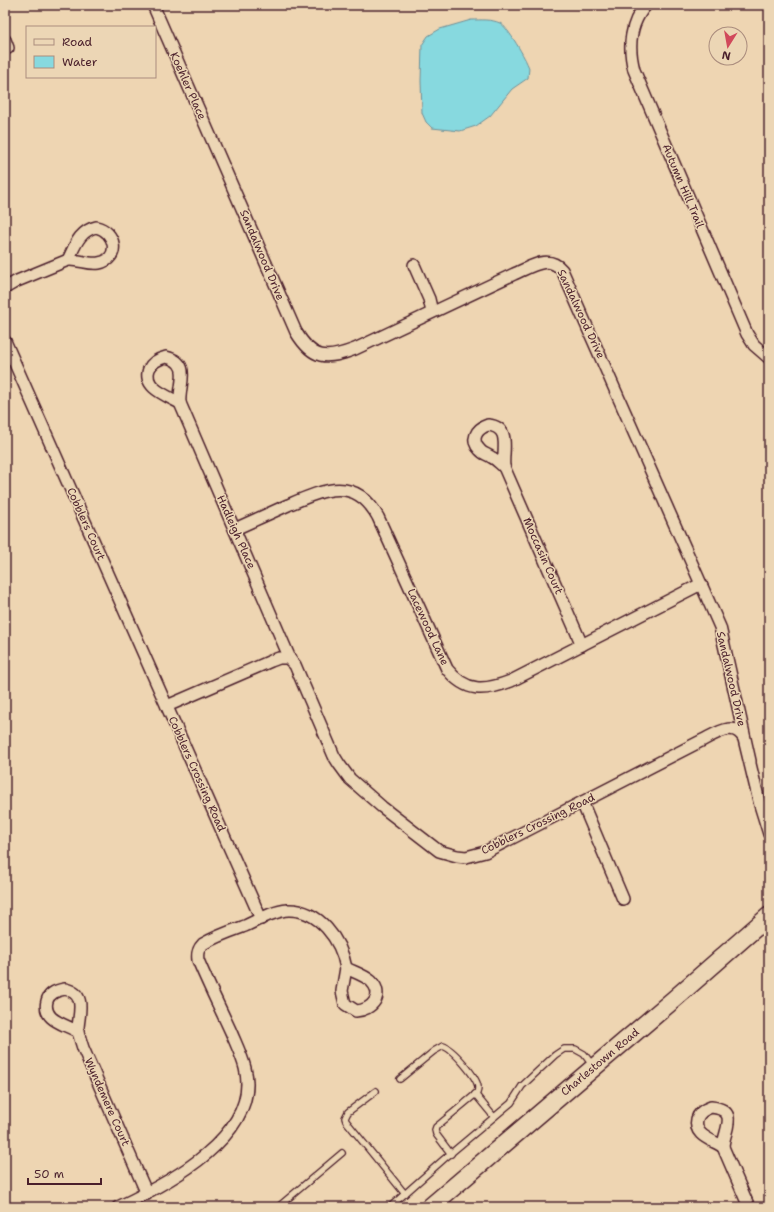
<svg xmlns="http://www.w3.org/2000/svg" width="774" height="1212" font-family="'Shantell Sans',sans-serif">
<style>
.water{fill:#87d9df;stroke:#6f8f97}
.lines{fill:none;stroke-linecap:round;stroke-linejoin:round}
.service-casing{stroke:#4a1f2b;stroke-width:8}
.minor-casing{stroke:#4a1f2b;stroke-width:14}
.primary-casing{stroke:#4a1f2b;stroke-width:20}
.service{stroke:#ecd6b5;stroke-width:5.5}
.minor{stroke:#ecd6b5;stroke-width:11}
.primary{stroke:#ecd6b5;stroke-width:17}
.labels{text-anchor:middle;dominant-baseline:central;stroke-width:3;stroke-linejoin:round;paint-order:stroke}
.street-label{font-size:11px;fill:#4a1f2b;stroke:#ecd6b5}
</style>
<rect width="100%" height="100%" fill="#eed5b2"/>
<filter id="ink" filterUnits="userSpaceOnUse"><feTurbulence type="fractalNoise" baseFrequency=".025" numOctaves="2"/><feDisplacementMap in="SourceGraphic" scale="8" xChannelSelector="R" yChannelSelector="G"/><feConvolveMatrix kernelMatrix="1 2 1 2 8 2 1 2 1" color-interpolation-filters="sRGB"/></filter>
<g filter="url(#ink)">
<!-- water -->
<path class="water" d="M471 20C481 20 491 19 500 23 508 27 526 59 529 68 529 71 528 75 528 78L512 89 490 116 476 126 460 131 432 128 426 122 422 113 421 81 422 45 428 36 440 29Z"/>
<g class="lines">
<!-- service casing -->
<g class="service-casing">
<g id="service">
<path d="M400 1079 434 1051 443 1046C453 1049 477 1077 478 1087 478 1090 478 1091 477 1093L436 1127 435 1130 436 1134 451 1154"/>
<polyline points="376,1091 348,1112 345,1118 346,1121 405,1194"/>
<polyline points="475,1094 494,1117"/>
<polyline points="278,1207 342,1153"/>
<polyline points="390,1207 444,1159 511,1103 522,1086 555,1055 564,1049 575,1049 584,1054 593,1066"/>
</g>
</g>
<!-- minor casing -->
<g class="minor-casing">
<g id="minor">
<path d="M153 5 296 332C313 360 326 360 355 349L514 274C531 267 548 254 562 270L720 627 750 761"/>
<path d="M646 5C630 23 628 47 634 70L747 334 754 345 769 358"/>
<polyline points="5,40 8,48"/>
<path d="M96 227C116 231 121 259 99 263 89 265 78 259 68 260 75 246 79 231 96 227Z"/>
<polyline points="414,265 429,299 432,312"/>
<polyline points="5,288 17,281 68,260"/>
<polyline points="5,341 261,919"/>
<path d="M166 357C193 363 178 385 180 403 168 396 142 388 149 369 152 362 158 359 166 357Z"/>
<polyline points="180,403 291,661"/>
<path d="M488 425C512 427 502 451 504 467 500 464 496 459 491 457 487 454 483 454 480 450 470 440 476 429 488 425Z"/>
<polyline points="504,467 582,645"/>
<path d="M235 529C253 521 270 513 288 505 323 490 355 475 378 517L447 669C466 693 485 691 511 681L701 584"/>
<path d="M167 706 271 661 279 658H288L295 665 334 756 339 764 350 779 382 807 439 851 457 856 466 857 485 852 703 740C717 733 735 720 744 739L760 805 769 834"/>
<polyline points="582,802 623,899"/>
<path d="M346 968C354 972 364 975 371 981 385 995 372 1010 356 1011L345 1004 342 991Z"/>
<path d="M65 989C89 994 77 1017 78 1032 66 1024 42 1021 47 1001 49 993 58 990 65 989Z"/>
<polyline points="78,1032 83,1048 147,1194"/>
<path d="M711 1107C741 1110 723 1132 723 1147 713 1140 693 1136 697 1119 699 1112 705 1109 711 1107Z"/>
<polyline points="723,1147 749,1207"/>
<path d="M118 1207C167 1184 262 1135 245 1068 242 1056 236 1044 231 1032 220 1008 208 984 198 960 197 953 198 949 203 944 216 936 231 931 245 926 258 920 273 911 288 910 319 909 341 940 346 968"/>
</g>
</g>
<!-- primary casing -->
<g class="primary-casing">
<polyline id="primary" points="430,1207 673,1000 769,916"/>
</g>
<!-- service -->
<use href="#service" class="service"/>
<!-- minor -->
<use href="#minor" class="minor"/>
<!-- primary -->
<use href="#primary" class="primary"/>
</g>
</g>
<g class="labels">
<!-- street labels -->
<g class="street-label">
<text transform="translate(188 86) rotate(66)">Koehler Place</text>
<text transform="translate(683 186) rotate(67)">Autumn Hill Trail</text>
<text transform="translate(262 255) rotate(67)">Sandalwood Drive</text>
<text transform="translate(581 314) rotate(65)">Sandalwood Drive</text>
<text transform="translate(86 524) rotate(66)">Cobblers Court</text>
<text transform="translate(236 532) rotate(66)">Hadleigh Place</text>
<text transform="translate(543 556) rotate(66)">Moccasin Court</text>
<text transform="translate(428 627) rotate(65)">Lacewood Lane</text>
<text transform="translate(731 679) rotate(77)">Sandalwood Drive</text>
<text transform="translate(197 774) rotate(66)">Cobblers Crossing Road</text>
<text transform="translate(538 824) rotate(-26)">Cobblers Crossing Road</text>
<text transform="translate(600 1062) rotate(-40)">Charlestown Road</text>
<text transform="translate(107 1102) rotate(66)">Wyndemere Court</text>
</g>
</g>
<!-- margin -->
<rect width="774" height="1212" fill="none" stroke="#ecd6b5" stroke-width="20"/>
<rect x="10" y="10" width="754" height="1192" fill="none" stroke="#4a1f2b" stroke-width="1.5" filter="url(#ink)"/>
<!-- legend -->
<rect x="26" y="26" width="130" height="52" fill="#ecd6b5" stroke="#ab8d7e"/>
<rect x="34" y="39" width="20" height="6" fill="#ecd6b5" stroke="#ab8d7e"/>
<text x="62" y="46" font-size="12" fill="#4a1f2b">Road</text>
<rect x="34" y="56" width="20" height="12" fill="#87d9df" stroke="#ab8d7e"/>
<text x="62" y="66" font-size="12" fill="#4a1f2b">Water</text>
<!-- north arrow -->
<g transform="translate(728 46) rotate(191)"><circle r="19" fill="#ecd6b5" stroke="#ab8d7e"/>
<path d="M0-3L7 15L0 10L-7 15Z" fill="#d1495b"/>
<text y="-6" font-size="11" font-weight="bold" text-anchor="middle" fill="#4a1f2b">N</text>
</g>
<!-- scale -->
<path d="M28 1178v6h73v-6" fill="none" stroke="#4a1f2b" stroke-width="2"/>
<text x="34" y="1178" font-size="12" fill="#4a1f2b" stroke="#ecd6b5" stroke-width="3" paint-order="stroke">50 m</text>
</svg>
